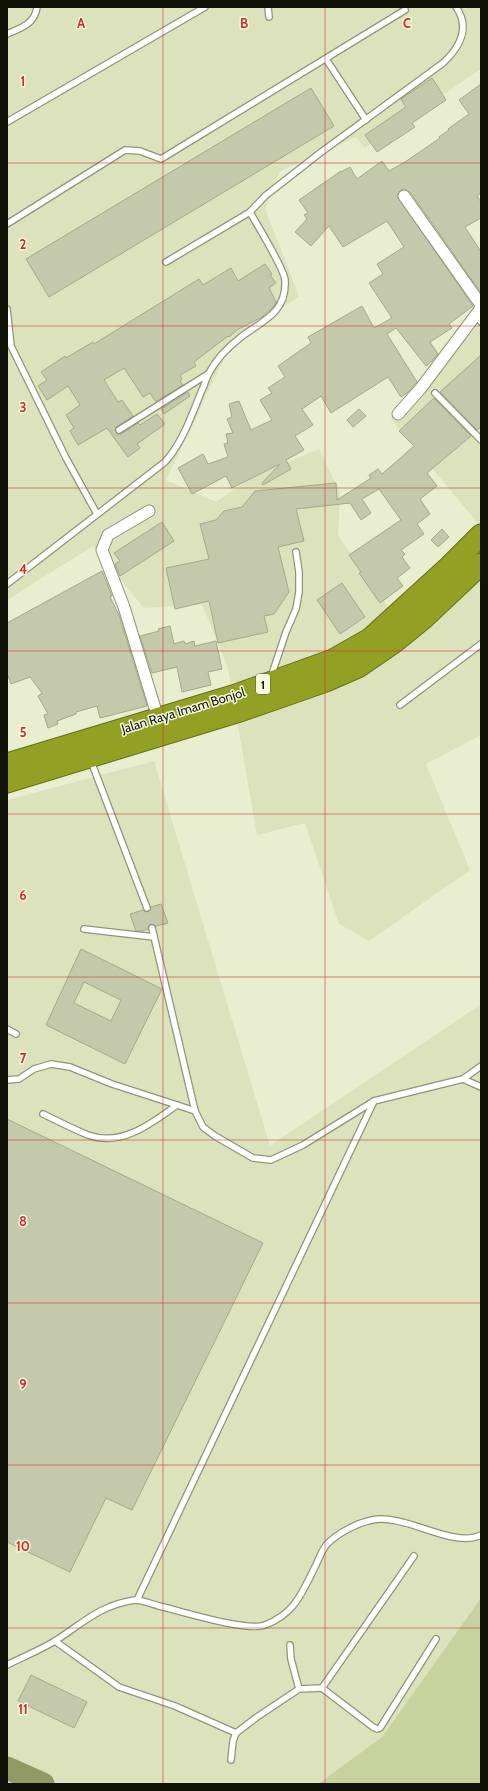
<svg xmlns="http://www.w3.org/2000/svg" width="488" height="1791" font-family="Cabin,sans-serif">
<style>
.built{fill:#dbe2bc}
.green{fill:#c8d29e}
.lines{fill:none;stroke-linecap:round;stroke-linejoin:round}
.river{stroke:#919a64;stroke-width:23}
.building{fill:#c4c9ac;stroke:#a4a98d;fill-rule:evenodd}
.lane-casing{stroke:#909579;stroke-width:8}
.street-casing{stroke:#909579;stroke-width:13}
.highway-casing{stroke:#656f1a;stroke-width:23}
.lane{stroke:#fff;stroke-width:5.5}
.street{stroke:#fff;stroke-width:11}
.highway{stroke:#92a023;stroke-width:21}
.grid{fill:none;stroke:#d62828;stroke-width:1;stroke-opacity:0.55}
.labels{text-anchor:middle;dominant-baseline:central;stroke-width:3;stroke-linejoin:round;paint-order:stroke}
.shield{fill:#f5fbdc;stroke:#555948;stroke-width:1}
.shield-label{font-size:12px;font-weight:bold;fill:#111308}
.street-label{font-size:13px;fill:#111308;stroke:#f5fbdc}
.grid-label{font-size:13px;text-anchor:middle;font-weight:bold;fill:#d62828;stroke:#f5fbdc;stroke-width:3;stroke-linejoin:round;paint-order:stroke}
</style>
<rect width="100%" height="100%" fill="#e8eecf"/>
<!-- built -->
<g class="built">
<polygon points="7,7 481,7 481,69 365,148 356,137 280,171 265,209 299,296 231,344 166,480 216,502 253,477 319,449 340,492 338,536 403,628 481,563 481,735 426,764 470,870 369,941 339,924 305,823 257,835 228,668 202,604 144,608 93,546 7,600"/>
<polygon points="481,323 481,527 391,419"/>
<polygon points="154,761 270,1146 481,1004 481,1598 382,1737 318,1784 7,1784 7,800"/>
</g>
<!-- green -->
<polygon class="green" points="481,1598 481,1784 318,1784 382,1737"/>
<g class="lines">
<!-- river -->
<polyline class="river" points="7,1768 43,1784"/>
</g>
<!-- building -->
<g class="building">
<polygon points="432,78 446,100 412,123 415,127 377,152 365,135 406,107 401,99"/>
<polygon points="481,84 481,193 477,196 481,202 481,218 465,227 481,252 481,293 410,192 403,189 400,191 397,196 473,306 449,324 452,328 430,342 438,354 432,361 426,366 396,328 387,334 417,382 407,393 401,397 388,377 331,413 321,396 302,409 313,425 295,436 304,450 286,460 291,469 263,485 262,483 280,464 232,488 226,476 192,494 178,468 203,454 208,464 228,457 224,444 228,443 226,434 233,433 227,419 232,417 229,404 239,401 251,430 272,420 260,400 272,393 268,388 285,377 278,366 311,343 308,337 362,306 374,328 392,318 369,283 383,274 377,264 404,247 387,221 343,247 329,226 311,246 295,232 307,219 304,215 308,213 299,200 341,171 341,172 350,167 357,179 382,161 389,171 405,162 440,138 439,137 449,130 448,129 469,114 459,100"/>
<polygon points="311,88 334,126 49,297 26,259"/>
<polygon points="265,264 272,274 270,275 276,283 269,288 276,302 274,306 262,317 237,330 229,337 228,336 194,362 196,366 180,375 182,379 180,381 183,385 156,402 150,393 143,397 124,368 104,380 118,402 122,400 133,416 116,427 115,430 117,434 121,434 138,423 140,425 157,414 165,424 137,444 140,448 128,457 107,428 78,445 70,431 74,428 66,415 80,405 68,386 47,400 38,386 47,380 41,372 65,356 66,358 93,342 94,344 199,279 203,285 231,268 238,281"/>
<polygon points="481,355 481,427 477,430 440,392"/>
<polygon points="188,392 190,396 164,414 161,409"/>
<polygon points="434,398 471,436 427,473 437,486 420,499 430,514 417,524 424,534 401,550 405,554 402,557 410,568 397,578 403,586 380,603 359,573 361,572 349,555 401,520 379,489 362,499 371,513 361,520 350,503 296,509 304,541 278,547 289,592 274,614 264,616 268,632 218,643 209,601 175,609 166,568 209,559 200,524 216,520 224,511 242,507 255,491 336,483 337,500 371,478 369,475 378,469 382,474 414,446 399,431"/>
<polygon points="359,409 366,416 353,427 347,420"/>
<polygon points="162,522 174,541 120,576 115,564 120,561 114,553"/>
<polygon points="442,529 449,537 438,547 431,540"/>
<polygon points="102,571 112,596 110,597 119,615 147,706 100,718 97,706 76,712 76,714 57,721 58,724 48,728 44,715 48,714 38,696 42,693 30,677 11,684 7,673 7,623"/>
<polygon points="342,583 365,617 340,634 317,600"/>
<polygon points="170,626 174,644 184,641 185,644 194,641 195,646 216,641 222,669 208,672 211,685 182,692 177,667 152,673 140,636 159,631 158,629"/>
<polygon points="161,904 168,923 156,926 151,924 148,929 142,931 136,931 130,914 143,910 148,912 151,907"/>
<path d="M81 949 162 989 125 1064 46 1025ZM84 982 121 1000 111 1021 74 1003Z"/>
<polygon points="7,1119 263,1243 132,1510 106,1498 70,1572 7,1542"/>
<polygon points="31,1675 87,1702 74,1728 18,1701"/>
</g>
<g class="lines">
<!-- lane casing -->
<g class="lane-casing">
<g id="lane">
<polyline points="268,7 269,17"/>
<path d="M7 34C21 28 35 24 37 7"/>
<polyline points="326,59 366,120"/>
<polyline points="7,122 205,7"/>
<polyline points="7,224 125,150 140,151 161,159 405,10"/>
<path d="M166 262 250 212 265 196 320 153 443 63C459 48 471 28 456 7"/>
<polyline points="7,309 11,346 66,458 97,514"/>
<polyline points="476,315 481,322"/>
<polyline points="435,393 481,440"/>
<polyline points="119,430 208,374"/>
<path d="M7 584 165 462C183 442 192 414 202 390 205 384 206 378 209 373 217 358 228 347 241 337 262 321 287 313 285 280 284 268 257 225 250 212"/>
<polyline points="271,677 286,632 296,609 299,592 299,572 296,552"/>
<polyline points="400,705 481,644"/>
<polyline points="91,761 147,908"/>
<polyline points="152,928 195,1111 203,1127 215,1136 253,1158 271,1160 303,1145 374,1101 463,1079 481,1066"/>
<polyline points="84,929 154,937"/>
<polyline points="7,1029 16,1034"/>
<polyline points="463,1079 481,1087"/>
<polyline points="7,1080 19,1079 34,1069 51,1064 70,1067 112,1084 177,1105"/>
<path d="M43 1114C58 1121 73 1129 88 1135 121 1147 151 1124 177 1105L195 1111"/>
<polyline points="137,1600 374,1101"/>
<polyline points="55,1641 119,1687 175,1706 236,1733"/>
<polyline points="290,1645 291,1659 299,1689"/>
<path d="M7 1665C23 1657 40 1650 55 1641 83 1623 100 1605 135 1600 142 1600 152 1604 159 1606 181 1611 246 1632 265 1625 296 1613 302 1592 316 1565 319 1558 322 1550 327 1544 338 1533 357 1523 372 1520 405 1513 453 1549 481 1535"/>
<polyline points="322,1688 373,1727 377,1729 380,1728 436,1639"/>
<polyline points="231,1760 233,1741 236,1733 257,1717 299,1689 322,1688 414,1556"/>
</g>
</g>
<!-- street casing -->
<g class="street-casing">
<g id="street">
<polyline points="404,196 481,305"/>
<polyline points="398,414 421,388 481,308"/>
<polyline points="149,511 108,535 102,550 124,607 158,718"/>
</g>
</g>
<!-- highway casing -->
<g class="highway-casing">
<g id="highway">
<polyline points="7,764 236,695 333,660 370,639 450,566 481,535"/>
<polyline points="7,782 240,711 326,681 358,667 393,643 425,617 481,564"/>
</g>
</g>
<!-- lane -->
<use href="#lane" class="lane"/>
<!-- street -->
<use href="#street" class="street"/>
<!-- highway -->
<use href="#highway" class="highway"/>
</g>
<!-- grid -->
<path class="grid" d="M163 7V1784M325 7V1784M7 163H481M7 326H481M7 488H481M7 651H481M7 814H481M7 977H481M7 1140H481M7 1303H481M7 1465H481M7 1628H481"/>
<g class="labels">
<!-- shield labels -->
<rect class="shield" x="256" y="674" width="14" height="20" rx="3"/>
<g class="shield-label">
<text x="263" y="684">1</text>
</g>
<!-- street labels -->
<g class="street-label">
<text transform="translate(183 710) rotate(-17)">Jalan Raya Imam Bonjol</text>
</g>
</g>
<g class="grid-label">
<text x="81" y="28">A</text>
<text x="244" y="28">B</text>
<text x="407" y="28">C</text>
<text x="23" y="86">1</text>
<text x="23" y="249">2</text>
<text x="23" y="412">3</text>
<text x="23" y="574">4</text>
<text x="23" y="737">5</text>
<text x="23" y="900">6</text>
<text x="23" y="1063">7</text>
<text x="23" y="1226">8</text>
<text x="23" y="1389">9</text>
<text x="23" y="1551">10</text>
<text x="23" y="1714">11</text>
</g>
<!-- border -->
<rect width="488" height="1791" fill="none" stroke="#111308" stroke-width="16"/>
</svg>
